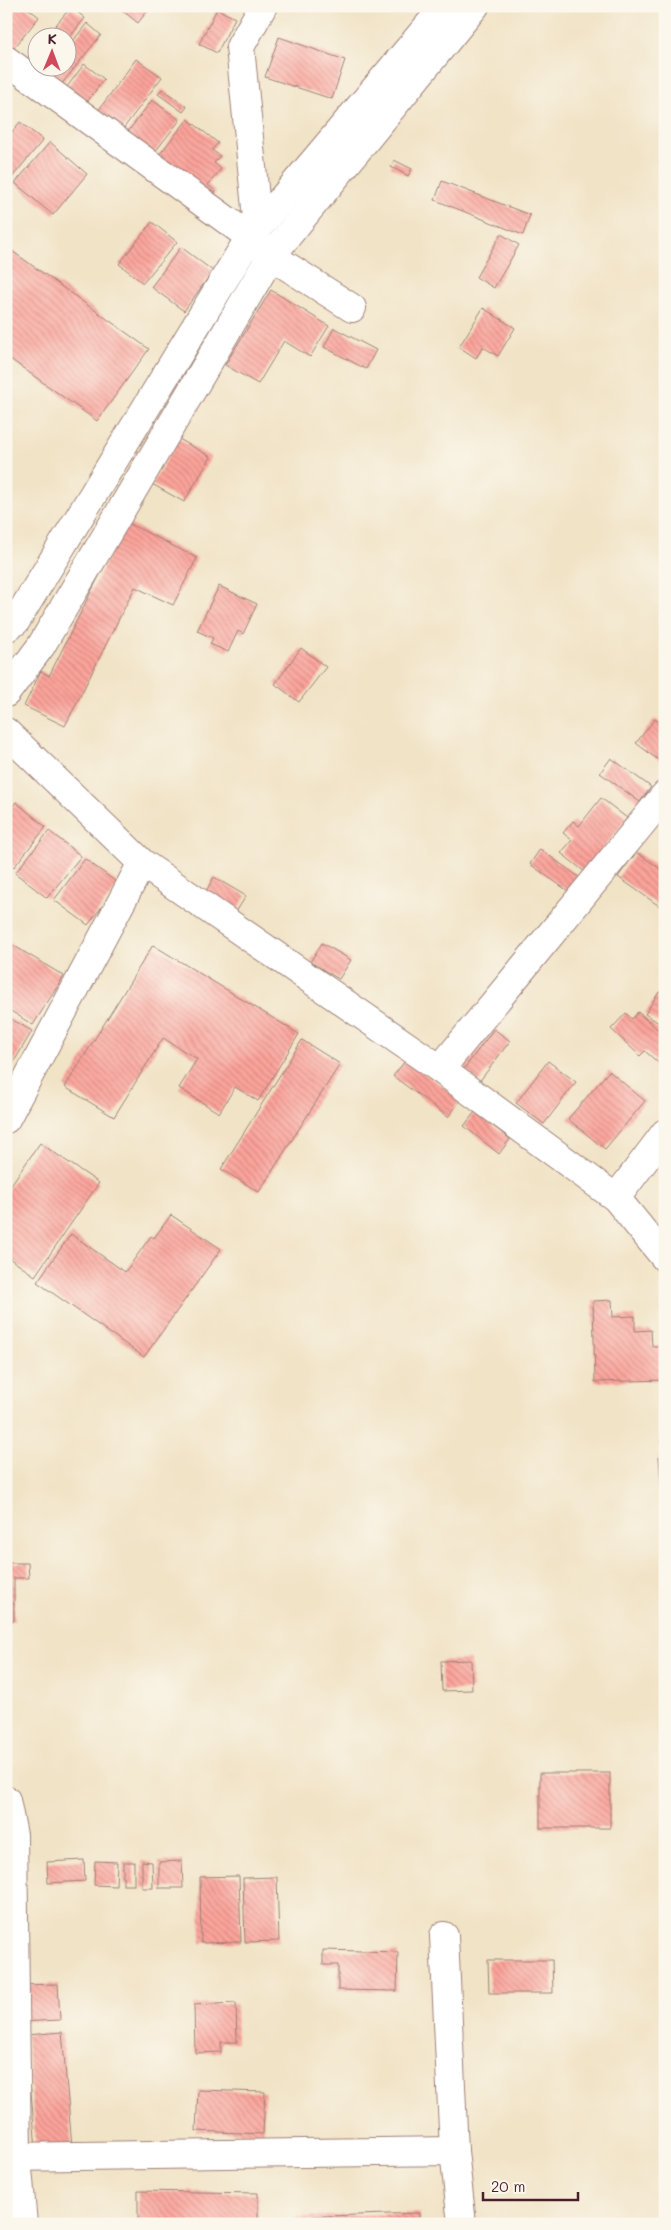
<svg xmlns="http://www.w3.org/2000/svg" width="671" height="2230" font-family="Mali,sans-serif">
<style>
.building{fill:url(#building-back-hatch)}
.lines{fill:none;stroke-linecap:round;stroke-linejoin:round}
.minor-casing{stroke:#9e8178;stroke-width:30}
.minor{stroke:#fff;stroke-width:28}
</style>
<defs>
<pattern id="building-back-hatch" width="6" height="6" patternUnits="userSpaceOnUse" patternTransform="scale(1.25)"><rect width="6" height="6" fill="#fca49b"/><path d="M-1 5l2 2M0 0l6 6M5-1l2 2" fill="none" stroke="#ce857f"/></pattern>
</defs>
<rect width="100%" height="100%" fill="#fbf7ec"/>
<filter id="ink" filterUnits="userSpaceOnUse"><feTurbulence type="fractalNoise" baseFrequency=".02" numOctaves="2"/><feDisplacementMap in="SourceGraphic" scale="10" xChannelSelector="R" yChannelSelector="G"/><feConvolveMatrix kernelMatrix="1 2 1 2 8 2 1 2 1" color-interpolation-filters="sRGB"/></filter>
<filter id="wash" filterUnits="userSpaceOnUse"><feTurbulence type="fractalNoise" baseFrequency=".0096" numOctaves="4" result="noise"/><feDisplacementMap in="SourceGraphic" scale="20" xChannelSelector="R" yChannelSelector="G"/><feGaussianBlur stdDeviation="1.12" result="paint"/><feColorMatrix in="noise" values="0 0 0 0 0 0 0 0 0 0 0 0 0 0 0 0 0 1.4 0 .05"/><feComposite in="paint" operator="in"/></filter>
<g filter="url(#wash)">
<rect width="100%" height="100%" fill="#f1e3c6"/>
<g id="blocks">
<!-- building -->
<g class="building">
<polygon points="6,6 25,6 39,17 11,52 6,49"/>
<polygon points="117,6 151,6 138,23"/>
<polygon points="71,7 85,18 68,39 45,38"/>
<polygon points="217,9 235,18 217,53 199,44"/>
<polygon points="87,23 101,35 56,91 42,79 51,68 68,68 68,47"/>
<polygon points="279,37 345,60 332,99 265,77"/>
<polygon points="38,46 38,68 44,68 37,76 23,64"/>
<polygon points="136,59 162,77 120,133 95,115"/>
<polygon points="84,64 104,79 84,106 64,91"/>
<polygon points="162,89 187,107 183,112 158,94"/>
<polygon points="152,100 180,120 151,157 124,137"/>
<polygon points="188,119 218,143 212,150 220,156 214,163 221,169 208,185 216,192 207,203 154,161"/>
<polygon points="20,122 43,140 9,181 6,179 6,139"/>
<polygon points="50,142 87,174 53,215 15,183"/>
<polygon points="394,160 412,169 408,176 391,167"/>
<polygon points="442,181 530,215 523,235 435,200"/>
<polygon points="152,222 177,242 143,283 119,264"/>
<polygon points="501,234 519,245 494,288 476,277"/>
<polygon points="181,247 213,271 184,311 151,287"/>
<polygon points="12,251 149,349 97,421 6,356 6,258"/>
<polygon points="271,290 329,326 310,357 284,341 258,384 225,365"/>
<polygon points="483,308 515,328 498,356 483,347 476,358 459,347"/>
<polygon points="334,328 376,350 366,369 324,347"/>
<polygon points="179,439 211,457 184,502 152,484"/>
<polygon points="126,522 197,558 173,605 135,587 65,726 24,706 41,671 49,676"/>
<polygon points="219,586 257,604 243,634 238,631 228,652 210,644 213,638 197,631"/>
<polygon points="301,648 326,667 299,702 275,684"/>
<polygon points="655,719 665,726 665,765 636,743"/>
<polygon points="611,758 651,787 640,802 600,773"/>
<polygon points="601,798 627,818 585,872 561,853 572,840 563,833 573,821 579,826"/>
<polygon points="16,802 46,827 14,867 6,862 6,814"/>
<polygon points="49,831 81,856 47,898 15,873"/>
<polygon points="540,849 579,877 568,891 530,864"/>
<polygon points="636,852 665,872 665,910 618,877"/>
<polygon points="85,859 119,884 88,925 54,900"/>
<polygon points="214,877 246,896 236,912 205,893"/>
<polygon points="6,941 64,976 33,1025 6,1008"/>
<polygon points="322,943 351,960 339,979 310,962"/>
<polygon points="153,945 299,1034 258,1101 235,1087 219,1113 179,1088 197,1059 163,1038 114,1117 65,1087"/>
<polygon points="659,992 665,996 665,1027 645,1014"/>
<polygon points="638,1012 665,1036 665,1069 645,1051 640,1056 611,1029 626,1013 632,1019"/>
<polygon points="6,1016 32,1031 12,1065 6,1062"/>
<polygon points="494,1029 510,1041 479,1082 463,1070"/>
<polygon points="302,1040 340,1064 259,1192 221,1169"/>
<polygon points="406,1060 461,1100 448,1117 393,1076"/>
<polygon points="548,1061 576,1082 544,1124 516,1103"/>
<polygon points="609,1071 645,1101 605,1149 568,1119"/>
<polygon points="475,1112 510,1139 499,1154 464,1126"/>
<polygon points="40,1143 99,1183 35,1276 6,1256 6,1192"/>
<polygon points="171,1215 221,1249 144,1357 37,1282 71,1234 125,1272 151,1236 154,1238"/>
<polygon points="612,1300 613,1317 635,1316 635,1331 651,1330 652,1346 665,1346 665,1380 595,1382 593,1301"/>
<polygon points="661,1411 665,1411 665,1452 662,1452"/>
<polygon points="665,1456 665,1498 662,1499 659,1457"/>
<polygon points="6,1563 28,1563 29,1578 14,1578 14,1621 6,1621"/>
<polygon points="471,1660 472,1690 442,1691 441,1661"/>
<rect x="540" y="1773" width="70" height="55"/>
<polygon points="84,1860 85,1881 48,1883 47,1862"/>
<polygon points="95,1861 117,1862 116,1886 94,1885"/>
<polygon points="142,1861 152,1862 153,1888 142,1888"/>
<polygon points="182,1861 183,1888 159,1888 159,1862"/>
<rect x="123" y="1862" width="11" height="23"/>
<polygon points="239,1876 241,1942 201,1943 200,1877"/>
<polygon points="277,1877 279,1941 245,1942 243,1878"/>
<polygon points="323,1950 398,1952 397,1991 338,1990 338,1965 323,1965"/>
<polygon points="488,1960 552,1960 553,1993 489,1993"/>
<polygon points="58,1984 60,2020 20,2022 19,1985"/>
<polygon points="236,2003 237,2042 221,2042 221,2052 195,2053 194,2005"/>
<polygon points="62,2032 72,2146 36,2149 26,2035"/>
<polygon points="198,2090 265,2092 263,2134 196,2131"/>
<polygon points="138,2191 258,2193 258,2224 138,2224"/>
<polygon points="419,2213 419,2224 297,2224 296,2217"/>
</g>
</g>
</g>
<g filter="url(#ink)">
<use href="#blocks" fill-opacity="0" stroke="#9e8178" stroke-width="1"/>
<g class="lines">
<!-- minor casing -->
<g class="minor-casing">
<g id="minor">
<polyline points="6,60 250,237 271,256 352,308"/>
<polyline points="258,228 240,47 263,6"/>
<polyline points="6,628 16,621 250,237 445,6"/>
<polyline points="6,693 41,646 271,256 475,6"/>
<polyline points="6,732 142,863 440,1069 616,1198 665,1258"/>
<polyline points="440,1069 665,795"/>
<polyline points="6,1119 142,863"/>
<polyline points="616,1198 665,1133"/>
<polyline points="6,1800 13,1835 17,2158 23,2224"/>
<polyline points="444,1936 454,2151 462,2224"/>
<polyline points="6,2157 454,2151"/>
</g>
</g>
<!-- minor -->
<use href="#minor" class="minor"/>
</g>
</g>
<!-- margin -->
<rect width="671" height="2230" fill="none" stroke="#fbf7ec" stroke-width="25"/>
<!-- north arrow -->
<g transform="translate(52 52) rotate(1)"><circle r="24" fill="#fbf7ec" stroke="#b4a19f"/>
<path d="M0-4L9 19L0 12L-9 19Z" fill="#d1495b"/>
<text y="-8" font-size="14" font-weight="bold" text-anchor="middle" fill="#4a1f2b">K</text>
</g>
<!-- scale -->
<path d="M483 2192v8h95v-8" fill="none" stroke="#4a1f2b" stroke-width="2.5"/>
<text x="491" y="2192" font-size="15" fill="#4a1f2b" stroke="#fbf7ec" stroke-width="4" paint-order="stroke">20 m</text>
</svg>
